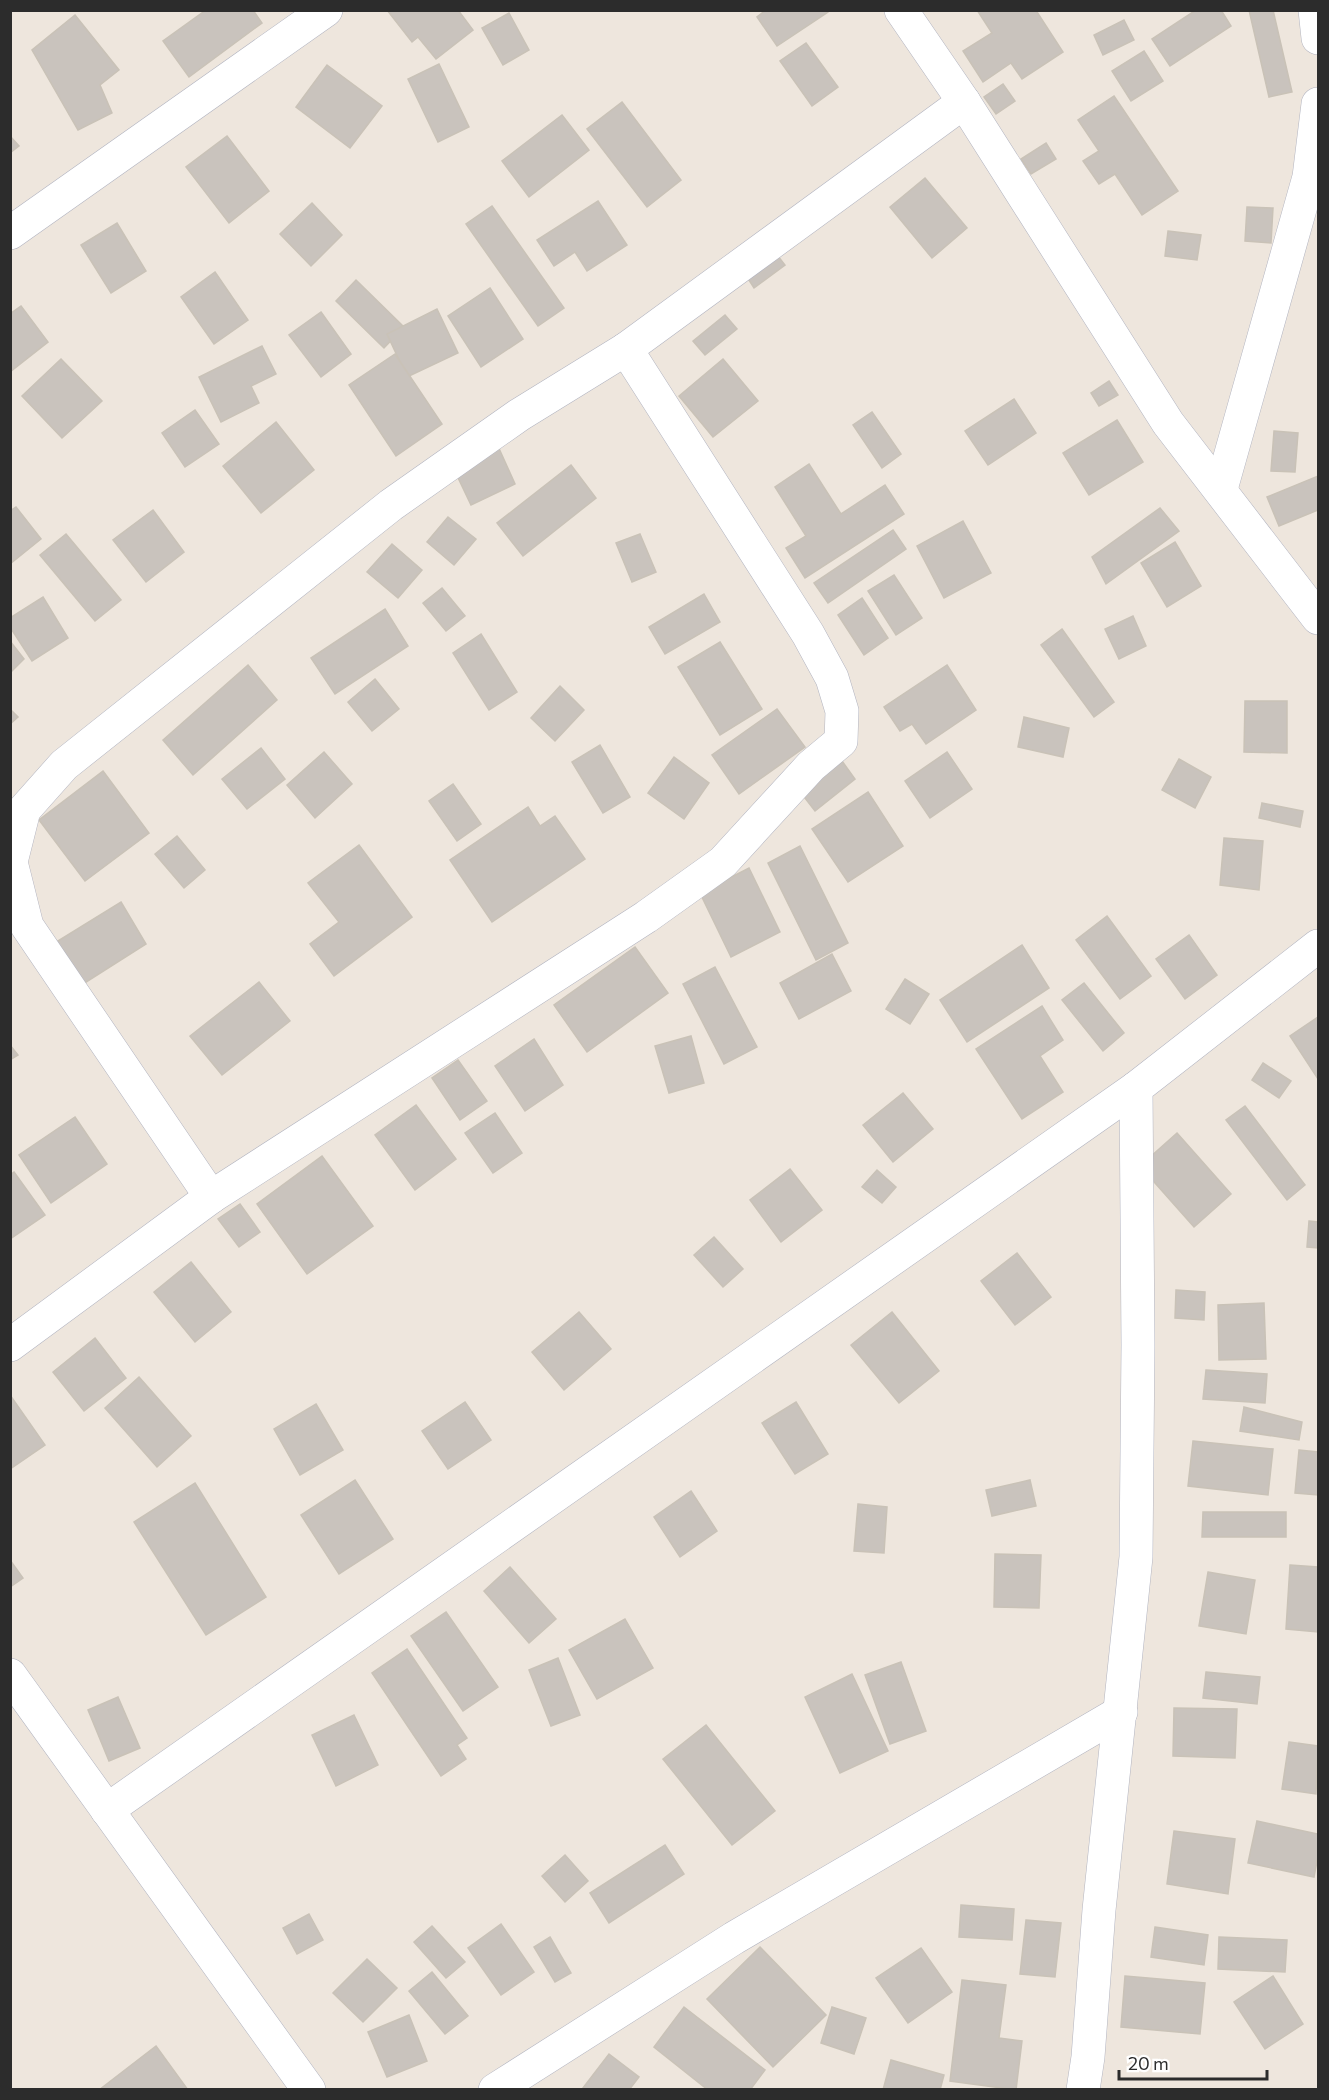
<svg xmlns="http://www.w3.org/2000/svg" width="1329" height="2100" font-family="Commissioner,sans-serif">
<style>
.building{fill:#c9c3bd;stroke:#c9c2b7;stroke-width:1.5}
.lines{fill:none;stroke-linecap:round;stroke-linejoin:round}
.street-casing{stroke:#b2b4c0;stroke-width:34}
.street{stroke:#fff;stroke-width:33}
</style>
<rect width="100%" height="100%" fill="#eee6dd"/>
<!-- building -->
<g class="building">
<polygon points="206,10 253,10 262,23 189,77 163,41"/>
<polygon points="387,10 458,10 473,30 436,59 418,37 412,42"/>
<polygon points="766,10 828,10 828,12 777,46 757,17"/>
<polygon points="977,10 1040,10 1037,12 1063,52 1022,79 1011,63 983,82 963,51 992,33"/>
<polygon points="1196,10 1221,10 1231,26 1170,66 1152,39"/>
<polygon points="1249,10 1273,10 1292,92 1269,97"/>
<polygon points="509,13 529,50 503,65 482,28"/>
<polygon points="75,15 119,70 100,85 112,113 78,130 32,50"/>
<polygon points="1124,20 1134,40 1103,55 1094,35"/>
<polygon points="806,43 838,87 812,106 780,61"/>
<polygon points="1144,51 1163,81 1131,101 1112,71"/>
<polygon points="439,64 469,127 438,142 408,79"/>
<polygon points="327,65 382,106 350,148 296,107"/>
<polygon points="1003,84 1015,101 996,114 984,97"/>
<polygon points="1114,96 1178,191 1142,215 1115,174 1099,184 1083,161 1099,151 1078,120"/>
<polygon points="622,102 681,180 647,207 587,129"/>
<polygon points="562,115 589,150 529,197 502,161"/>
<polygon points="10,136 19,146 10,153"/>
<polygon points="227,136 269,191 229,223 186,167"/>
<polygon points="1046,143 1056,159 1031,174 1021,159"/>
<polygon points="925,178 967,228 932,258 890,207"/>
<polygon points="598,201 627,245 587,271 575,252 554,266 537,240"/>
<polygon points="312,203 342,235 311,266 280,234"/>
<polygon points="492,206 564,308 538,326 466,224"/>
<polygon points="1247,207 1273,208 1271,243 1245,241"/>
<polygon points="117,223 146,271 111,293 81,245"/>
<polygon points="1168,231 1201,235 1197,260 1165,256"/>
<polygon points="774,251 785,265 754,288 745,274"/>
<polygon points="215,272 248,320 214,344 181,297"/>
<polygon points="356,280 404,327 384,348 336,301"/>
<polygon points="490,288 523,339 481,367 448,316"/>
<polygon points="21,306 48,342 10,372 10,314"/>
<polygon points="437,309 458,353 407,377 387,334"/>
<polygon points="321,312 351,354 321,377 289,335"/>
<polygon points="725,315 737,329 705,355 693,341"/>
<polygon points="262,346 276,374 251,386 259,403 221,422 199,377"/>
<polygon points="395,354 442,424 396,456 349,385"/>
<polygon points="61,359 102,401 62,438 22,396"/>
<polygon points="723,359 758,401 713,437 679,396"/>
<polygon points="1109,381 1118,395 1099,406 1091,393"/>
<polygon points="1014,399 1036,433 988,465 965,431"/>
<polygon points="195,410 219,444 185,467 162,433"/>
<polygon points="872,412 901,454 882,468 853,425"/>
<polygon points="1117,420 1143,462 1089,495 1063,453"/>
<polygon points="276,422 314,470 261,513 223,466"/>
<polygon points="1274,431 1298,433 1295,472 1271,471"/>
<polygon points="497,444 515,484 471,505 452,465"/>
<polygon points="809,464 841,514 885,485 904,514 805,578 786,548 806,536 775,487"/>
<polygon points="571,465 596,498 523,556 497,523"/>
<polygon points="1318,476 1318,510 1279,526 1267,497"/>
<polygon points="16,507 41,539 10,564 10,511"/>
<polygon points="1160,508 1179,531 1106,584 1092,557"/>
<polygon points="153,510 184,552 146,582 113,540"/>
<polygon points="448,517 476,539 454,565 427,542"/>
<polygon points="963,521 991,573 944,598 917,546"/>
<polygon points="893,530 906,549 828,603 814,583"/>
<polygon points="66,534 121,600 95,621 40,555"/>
<polygon points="640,534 656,572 632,582 616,543"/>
<polygon points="1175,542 1201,586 1167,607 1141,563"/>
<polygon points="392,544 422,570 398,598 367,572"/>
<polygon points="894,575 922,618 896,635 868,591"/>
<polygon points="442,588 465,616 446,631 423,603"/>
<polygon points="704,594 720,622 665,654 649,627"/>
<polygon points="43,597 68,638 32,661 10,627 10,618"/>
<polygon points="862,598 888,638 864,655 838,615"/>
<polygon points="385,609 408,646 335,694 311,658"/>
<polygon points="1133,616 1146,646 1119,659 1105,629"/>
<polygon points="1062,629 1114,702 1094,717 1041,645"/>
<polygon points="481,634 517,692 489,710 453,653"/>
<polygon points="10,641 24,659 10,673"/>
<polygon points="720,642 762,709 720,735 678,667"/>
<polygon points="248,665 277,700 193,775 163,740"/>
<polygon points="947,665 976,710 926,744 912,724 900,731 884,707"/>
<polygon points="375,679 399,709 372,731 348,702"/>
<polygon points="560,686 584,710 555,741 531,718"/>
<polygon points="1245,701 1287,701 1287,753 1244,752"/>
<polygon points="10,709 18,717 10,724"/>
<polygon points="777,709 805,747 739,794 712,755"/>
<polygon points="1024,717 1069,728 1063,757 1018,747"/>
<polygon points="600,745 630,797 603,813 572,762"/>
<polygon points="261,748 285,779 247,809 222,779"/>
<polygon points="324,752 352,784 315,818 287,785"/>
<polygon points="947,752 972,789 930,818 905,781"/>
<polygon points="674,757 709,783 684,819 648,793"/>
<polygon points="1179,759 1211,777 1195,808 1162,790"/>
<polygon points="842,761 855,779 815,811 801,793"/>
<polygon points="103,771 149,833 85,881 39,820"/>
<polygon points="453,784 481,824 457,841 429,801"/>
<polygon points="868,792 903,846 848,882 812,829"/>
<polygon points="1262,803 1303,811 1300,827 1259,818"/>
<polygon points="528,807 540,826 555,816 585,859 492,922 450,860"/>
<polygon points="177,836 205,870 184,888 155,854"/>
<polygon points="1224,838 1263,841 1259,890 1220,885"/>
<polygon points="359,845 412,917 334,976 310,944 339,922 308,883"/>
<polygon points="800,846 848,943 816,960 768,863"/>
<polygon points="749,868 780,932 731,957 700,893"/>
<polygon points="121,902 146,944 80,986 53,944"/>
<polygon points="1107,916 1151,976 1120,999 1076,940"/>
<polygon points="1189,935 1217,975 1185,999 1156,959"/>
<polygon points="1022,945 1049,988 967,1042 940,1000"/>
<polygon points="635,947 668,993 587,1052 554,1005"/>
<polygon points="832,954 851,991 799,1019 780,983"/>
<polygon points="715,967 757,1047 724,1064 683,984"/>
<polygon points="905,979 929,994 910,1024 886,1009"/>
<polygon points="259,982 290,1021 222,1075 190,1036"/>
<polygon points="1084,983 1124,1033 1103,1051 1062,1000"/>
<polygon points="1042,1006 1063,1040 1040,1056 1063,1092 1022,1119 976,1049"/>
<polygon points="1318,1017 1318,1079 1290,1036"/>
<polygon points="691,1036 704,1083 669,1093 655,1046"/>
<polygon points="534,1039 563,1085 525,1111 495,1066"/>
<polygon points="10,1045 18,1055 10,1060"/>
<polygon points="458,1060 487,1101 460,1120 432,1078"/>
<polygon points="1263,1063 1291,1081 1279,1098 1252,1080"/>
<polygon points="903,1093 933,1129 893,1162 863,1125"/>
<polygon points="416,1105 456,1159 415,1190 375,1135"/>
<polygon points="1245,1106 1305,1185 1287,1200 1226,1120"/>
<polygon points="495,1113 522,1153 493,1173 465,1133"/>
<polygon points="75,1117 107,1164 51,1203 19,1155"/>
<polygon points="1177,1133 1231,1194 1194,1227 1140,1166"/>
<polygon points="322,1156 373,1226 307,1274 257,1204"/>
<polygon points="790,1169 822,1210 781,1242 750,1200"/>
<polygon points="877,1170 896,1187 882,1203 862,1187"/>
<polygon points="14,1172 45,1215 10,1239 10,1175"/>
<polygon points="240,1204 260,1232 239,1247 218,1219"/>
<polygon points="1309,1221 1318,1222 1318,1248 1307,1247"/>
<polygon points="714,1237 743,1269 723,1287 694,1255"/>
<polygon points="1017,1253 1051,1297 1015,1325 981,1281"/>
<polygon points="191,1262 231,1312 195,1342 154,1292"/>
<polygon points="1176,1290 1205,1292 1204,1320 1175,1318"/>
<polygon points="1264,1303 1266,1359 1219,1360 1218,1305"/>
<polygon points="579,1312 611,1349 564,1390 532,1352"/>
<polygon points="892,1312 939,1371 899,1403 851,1345"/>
<polygon points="95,1338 126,1378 84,1411 53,1372"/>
<polygon points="1206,1370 1267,1374 1265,1403 1203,1399"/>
<polygon points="139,1377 191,1436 157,1467 105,1408"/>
<polygon points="10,1395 45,1445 10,1469"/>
<polygon points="465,1402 491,1440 448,1469 422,1431"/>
<polygon points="796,1402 828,1454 795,1474 762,1423"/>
<polygon points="316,1404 343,1450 300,1475 274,1429"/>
<polygon points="1244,1407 1302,1422 1299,1440 1240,1431"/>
<polygon points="1193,1441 1273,1449 1268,1495 1188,1486"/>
<polygon points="1299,1450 1318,1452 1318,1495 1295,1493"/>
<polygon points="355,1480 393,1539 339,1574 301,1515"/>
<polygon points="1030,1480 1036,1506 992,1516 986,1490"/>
<polygon points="195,1483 266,1597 206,1635 134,1522"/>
<polygon points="691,1491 717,1531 680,1557 654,1517"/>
<polygon points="858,1504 887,1507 884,1553 854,1551"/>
<polygon points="1203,1512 1286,1512 1286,1537 1202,1537"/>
<polygon points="995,1554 1041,1555 1039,1608 994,1607"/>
<polygon points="10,1560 23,1578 10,1587"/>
<polygon points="1290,1565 1318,1567 1318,1632 1286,1629"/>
<polygon points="510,1567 556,1619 529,1643 484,1591"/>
<polygon points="1208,1572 1255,1580 1246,1634 1199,1626"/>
<polygon points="446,1612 498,1687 463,1711 411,1636"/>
<polygon points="625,1619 653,1668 597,1699 569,1650"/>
<polygon points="407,1649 467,1738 457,1745 466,1759 441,1776 372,1673"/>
<polygon points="558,1658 580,1715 551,1726 529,1670"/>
<polygon points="901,1662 926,1731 890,1744 865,1675"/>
<polygon points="1206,1672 1260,1677 1257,1704 1203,1698"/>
<polygon points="852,1674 888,1751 840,1773 805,1697"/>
<polygon points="118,1697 140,1748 109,1761 88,1710"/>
<polygon points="1174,1708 1237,1709 1235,1758 1173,1756"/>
<polygon points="354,1715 378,1765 336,1786 312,1735"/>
<polygon points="706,1725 775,1811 732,1845 663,1759"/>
<polygon points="1289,1742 1318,1746 1316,1794 1282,1789"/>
<polygon points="1257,1821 1318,1834 1318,1856 1314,1877 1248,1863"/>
<polygon points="1174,1831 1235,1839 1228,1894 1167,1884"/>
<polygon points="665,1845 684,1874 609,1923 590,1893"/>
<polygon points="565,1855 588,1881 565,1902 542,1876"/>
<polygon points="961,1905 1014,1909 1012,1940 959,1937"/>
<polygon points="309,1914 323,1940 297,1954 283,1928"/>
<polygon points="1026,1920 1061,1923 1055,1977 1020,1974"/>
<polygon points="501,1924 534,1972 501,1995 468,1948"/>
<polygon points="432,1926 465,1962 446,1978 414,1942"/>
<polygon points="1155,1927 1208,1935 1204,1965 1151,1957"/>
<polygon points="550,1937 571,1973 555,1982 534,1947"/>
<polygon points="1219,1937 1287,1940 1285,1972 1218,1969"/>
<polygon points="760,1947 826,2015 773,2067 707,1999"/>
<polygon points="921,1948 952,1992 908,2023 876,1978"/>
<polygon points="367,1959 397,1988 363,2022 333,1993"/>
<polygon points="432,1972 468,2016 445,2034 409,1991"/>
<polygon points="1125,1976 1205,1983 1200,2034 1121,2027"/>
<polygon points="1273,1976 1303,2024 1265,2049 1234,2002"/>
<polygon points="962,1980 1006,1985 999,2038 1022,2041 1016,2090 950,2081"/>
<polygon points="684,2007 765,2070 750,2090 708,2090 654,2047"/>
<polygon points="832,2007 866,2018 854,2054 821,2043"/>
<polygon points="409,2015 427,2061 387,2077 368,2032"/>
<polygon points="156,2046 188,2090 99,2090"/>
<polygon points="609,2054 639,2077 629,2090 585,2090 583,2088"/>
<polygon points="891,2060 944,2075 940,2090 883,2090"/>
</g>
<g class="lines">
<!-- street casing -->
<g class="street-casing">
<g id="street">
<polyline points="901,10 964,102 1168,423 1318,618"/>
<polyline points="1315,10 1318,38"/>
<polyline points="10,233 326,10"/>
<polyline points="1221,489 1309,177 1318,104"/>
<polyline points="211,1197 27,926 11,862 24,810 64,765 391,505 519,415 626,349"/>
<polyline points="10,1345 211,1197 646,917 723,862 811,766 841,741 842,711 832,678 808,634 626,349 964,102"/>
<polyline points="10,1675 309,2090"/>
<polyline points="107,1810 1136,1088"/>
<polyline points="495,2090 734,1938 1121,1712"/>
<polyline points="1083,2090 1088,2057 1099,1910 1136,1557 1138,1345 1136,1088 1318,946"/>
</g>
</g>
<!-- street -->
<use href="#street" class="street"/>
</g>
<!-- border -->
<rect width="1329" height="2100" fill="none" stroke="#2c2c2c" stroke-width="24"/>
<!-- scale -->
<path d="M1119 2070v9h148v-9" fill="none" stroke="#2c2c2c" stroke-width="3"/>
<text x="1128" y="2070" font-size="18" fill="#2c2c2c" stroke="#ffffff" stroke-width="4.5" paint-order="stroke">20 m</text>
</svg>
